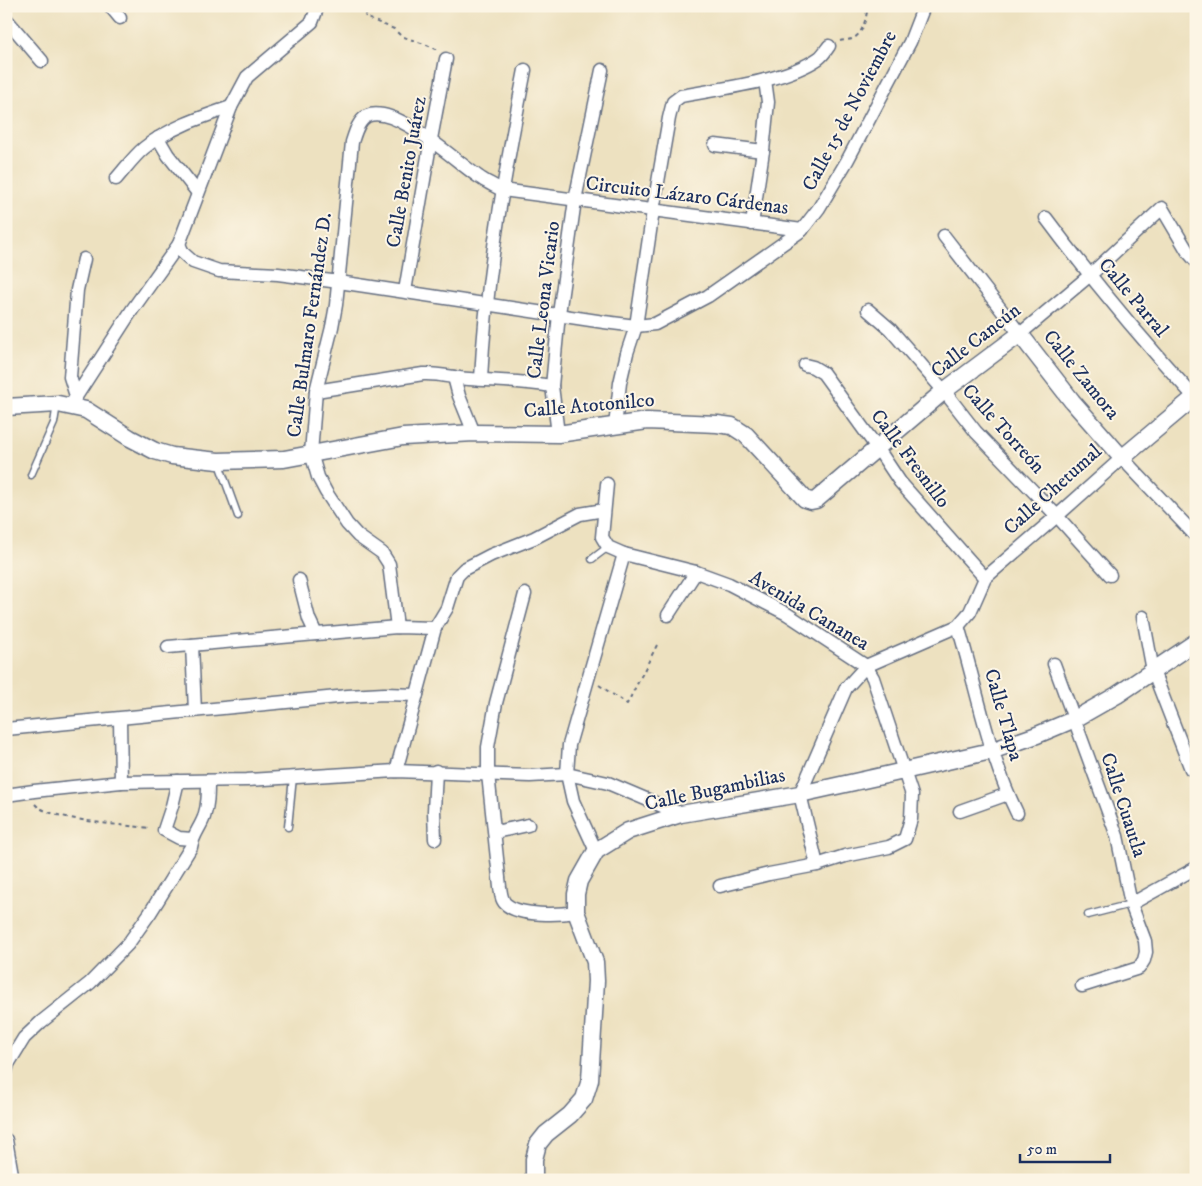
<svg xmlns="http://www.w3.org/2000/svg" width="1202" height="1186" font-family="'IM FELL DW Pica',serif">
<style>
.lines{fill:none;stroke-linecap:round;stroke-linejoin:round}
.service-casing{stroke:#646d80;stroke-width:9}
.minor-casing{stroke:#646d80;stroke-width:15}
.tertiary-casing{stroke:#646d80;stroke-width:19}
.path{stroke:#646d80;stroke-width:2;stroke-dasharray:4 4;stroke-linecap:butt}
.service{stroke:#fff;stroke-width:6}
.minor{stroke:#fff;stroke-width:12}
.tertiary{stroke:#fff;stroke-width:16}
.labels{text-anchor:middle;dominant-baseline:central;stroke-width:4;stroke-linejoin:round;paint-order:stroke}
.street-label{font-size:20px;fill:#1b2f5e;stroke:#fcf5e5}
</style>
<rect width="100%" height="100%" fill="#fcf5e5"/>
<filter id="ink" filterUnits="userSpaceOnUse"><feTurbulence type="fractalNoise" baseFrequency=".02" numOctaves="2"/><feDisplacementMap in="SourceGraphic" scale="10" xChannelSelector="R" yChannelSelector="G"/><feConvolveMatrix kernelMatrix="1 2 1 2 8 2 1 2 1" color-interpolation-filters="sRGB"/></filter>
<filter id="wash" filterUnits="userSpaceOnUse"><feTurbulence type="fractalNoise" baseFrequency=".0096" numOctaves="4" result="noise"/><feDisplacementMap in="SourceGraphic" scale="20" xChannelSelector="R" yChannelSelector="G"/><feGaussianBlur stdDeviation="1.12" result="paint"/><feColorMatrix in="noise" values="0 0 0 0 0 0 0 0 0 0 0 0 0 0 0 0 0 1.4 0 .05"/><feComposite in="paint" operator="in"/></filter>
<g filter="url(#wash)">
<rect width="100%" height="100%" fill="#ede1c0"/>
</g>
<g filter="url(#ink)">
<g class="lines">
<!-- service casing -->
<g class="service-casing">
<g id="service">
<polyline points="218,461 238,516"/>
<polyline points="31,475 54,423 57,404"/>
<polyline points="592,559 608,547"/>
<polyline points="288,827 293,777"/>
<polyline points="1088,915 1131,904"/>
</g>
</g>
<!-- minor casing -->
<g class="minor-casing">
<g id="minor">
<polyline points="110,6 120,18"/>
<polyline points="6,19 42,61"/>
<polyline points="158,138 168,155 198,193"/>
<polyline points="715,145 763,151"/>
<path d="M116 179C125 169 134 156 144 148 169 128 202 117 231 107"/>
<path d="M1046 218C1093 281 1143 341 1196 399"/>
<polyline points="752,224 763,151 768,102 765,80"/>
<polyline points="944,236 1020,334 1089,276 1162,208 1188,252 1196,261"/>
<polyline points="179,244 183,253 193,262 219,271 278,274 339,282 604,322 636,326 655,324 708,296 802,230 819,208 847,161 910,42 924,6"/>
<polyline points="405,291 431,139 446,59"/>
<polyline points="868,310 890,329 944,391 976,432 1057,516 1110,575"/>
<polyline points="805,365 813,367 823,373 878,449 900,482 985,578"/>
<polyline points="454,377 459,396 474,433"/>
<path d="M481 379C486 275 505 172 525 70"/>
<path d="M316 391 423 374C439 373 453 378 469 379 497 381 524 381 552 386"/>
<polyline points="76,396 70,377 77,290 84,259"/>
<polyline points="70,406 132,310 179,244 231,107 247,77 312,22 318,6"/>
<path d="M615 426 620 383 627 353 636 326 653 211 669 118 673 102 681 96C722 88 784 82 819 58 823 55 826 50 829 46"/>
<polyline points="558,434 552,386 559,314 575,200 602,70"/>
<polyline points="607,484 602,537 608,547 624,554 696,572 729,584 787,614 866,666 873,678 912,795 911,819 905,839 889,847 845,856 817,865 769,874 720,886"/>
<polyline points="299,580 309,619 316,634"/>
<path d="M525 594 496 703 488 747V774L500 887C501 893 501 901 507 905 521 916 558 915 576 912"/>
<polyline points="668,615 696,572"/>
<polyline points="1143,617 1153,671 1191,769 1196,767"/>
<path d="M958 626C977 689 988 754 1017 813"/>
<path d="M397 627 389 564 382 553 358 536 347 524 326 492 318 477 311 453 316 391 332 327 336 305 352 142C355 133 358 121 367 116 396 103 458 164 482 179 488 183 495 186 502 190L802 230"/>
<polyline points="192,645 195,711"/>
<polyline points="168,647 397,627 435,628"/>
<polyline points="1054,664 1117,836 1131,904 1145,941 1146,952 1144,960 1139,968 1082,986"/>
<polyline points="120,719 121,782"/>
<polyline points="6,729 348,696 384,694 417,695"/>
<polyline points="396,771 435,628 447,608 457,576 464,569 491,555 534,538 580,514 604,510"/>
<polyline points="178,781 172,806 164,830 179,838 192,839"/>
<polyline points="6,795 34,791 121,782 247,780 396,771 530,776 567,774 608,783 681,814"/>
<polyline points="960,811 1008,794"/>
<polyline points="495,832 528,825"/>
<polyline points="435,839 434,811 436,771"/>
<polyline points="596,851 573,801 567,774 569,745 624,554"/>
<polyline points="817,865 800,794 846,688 866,666 958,626 970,612 985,578 1057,516 1122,458 1194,534"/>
<polyline points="1131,904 1196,868"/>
<path d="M6 1072 8 1064 24 1038 41 1022 90 983 128 944 150 913 191 847C193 835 200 828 204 817 208 805 208 794 208 781"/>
<polyline points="6,1140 13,1180"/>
</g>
</g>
<!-- tertiary casing -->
<g class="tertiary-casing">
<g id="tertiary">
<polyline points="6,407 58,404 86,410 130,438 155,451 172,456 218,461 284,459 403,437 474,433 558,434 647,421 717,424 732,426 746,435 805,499 811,501 816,500 944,391 1020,334 1072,401 1122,458 1196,396"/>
<polyline points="534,1180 534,1159 538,1144 546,1134 570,1115 584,1099 590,1080 596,981 595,962 576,912 576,894 579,881 596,851 628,831 681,814 800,794 886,775 991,751 1037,735 1075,719 1117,695 1196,642"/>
</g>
</g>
<!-- path -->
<g class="path">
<polyline points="370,6 365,17 394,29 401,36 427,45 438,50"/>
<path d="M840 41C844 40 849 40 852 39 864 34 866 17 868 6"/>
<polyline points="599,685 627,704 657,645"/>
<path d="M35 804C48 820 129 826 151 828"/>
</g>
<!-- service -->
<use href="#service" class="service"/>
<!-- minor -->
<use href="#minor" class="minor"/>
<!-- tertiary -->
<use href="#tertiary" class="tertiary"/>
</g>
</g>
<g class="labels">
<!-- street labels -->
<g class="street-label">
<text transform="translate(850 111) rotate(-62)">Calle 15 de Noviembre</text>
<text transform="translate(407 172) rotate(-80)">Calle Benito Juárez</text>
<text transform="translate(687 196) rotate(7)">Circuito Lázaro Cárdenas</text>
<text transform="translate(1133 298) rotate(50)">Calle Parral</text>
<text transform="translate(544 300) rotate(-83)">Calle Leona Vicario</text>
<text transform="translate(310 325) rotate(-82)">Calle Bulmaro Fernández D.</text>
<text transform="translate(976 341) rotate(-38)">Calle Cancún</text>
<text transform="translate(1081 375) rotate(51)">Calle Zamora</text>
<text transform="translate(589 406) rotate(-5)">Calle Atotonilco</text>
<text transform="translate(1003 429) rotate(48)">Calle Torreón</text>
<text transform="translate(910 459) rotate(53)">Calle Fresnillo</text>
<text transform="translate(1053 490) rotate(-42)">Calle Chetumal</text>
<text transform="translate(809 611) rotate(31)">Avenida Cananea</text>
<text transform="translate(1003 715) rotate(74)">Calle Tlapa</text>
<text transform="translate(715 790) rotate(-12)">Calle Bugambilias</text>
<text transform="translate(1123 805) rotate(72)">Calle Cuautla</text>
</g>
</g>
<!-- margin -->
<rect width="1202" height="1186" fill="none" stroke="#fcf5e5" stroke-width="25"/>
<!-- scale -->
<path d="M1020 1154v8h90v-8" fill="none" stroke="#1b2f5e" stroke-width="2.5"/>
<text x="1027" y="1154" font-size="15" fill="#1b2f5e" stroke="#fcf5e5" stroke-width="4" paint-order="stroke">50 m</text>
</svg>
